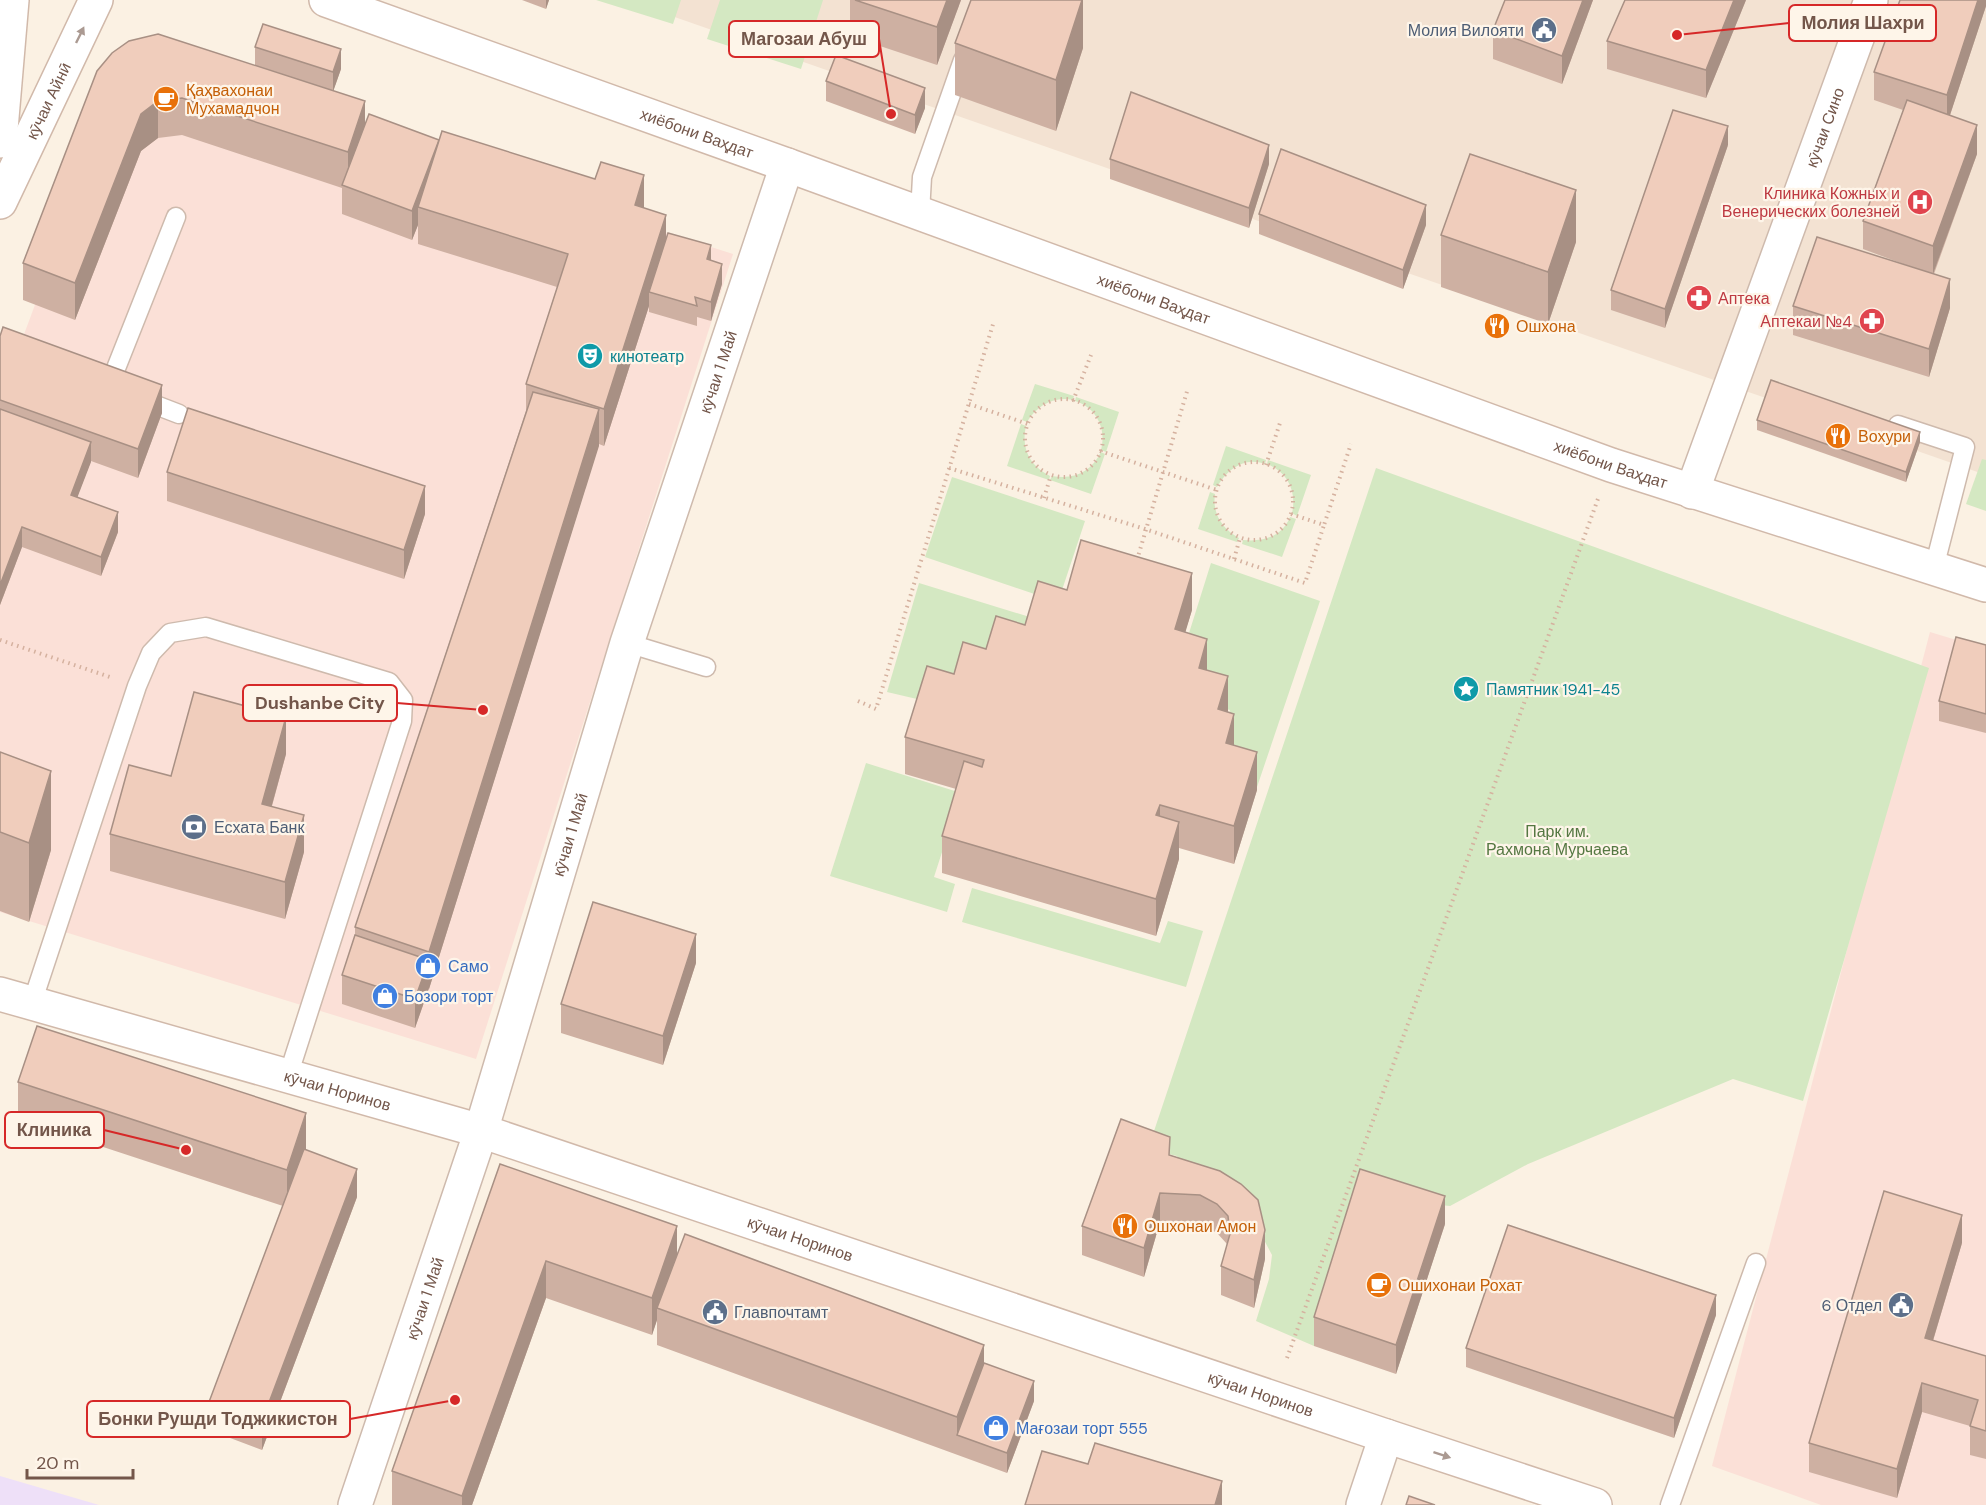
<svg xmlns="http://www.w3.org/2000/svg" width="1986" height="1505" font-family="'DM Sans',sans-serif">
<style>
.residential{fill:#f3e2d2}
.commercial{fill:#fbe0d7}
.education{fill:#eee0f8}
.green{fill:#d4e8c2}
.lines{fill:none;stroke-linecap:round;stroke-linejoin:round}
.lane-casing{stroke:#cebaad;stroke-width:21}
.street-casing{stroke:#cebaad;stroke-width:36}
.secondary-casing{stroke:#d1b9aa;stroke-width:36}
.path{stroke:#d5b19f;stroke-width:4;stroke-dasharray:1.5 4.5;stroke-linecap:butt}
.lane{stroke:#fff;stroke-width:18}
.street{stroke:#fff;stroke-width:33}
.secondary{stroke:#fff;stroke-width:33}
.wall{fill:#ceb0a2}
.shaded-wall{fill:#a89084}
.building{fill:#f0cdbc;stroke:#a89084;stroke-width:1.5}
.oneway{fill:#ab9a92}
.labels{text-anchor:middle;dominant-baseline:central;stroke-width:4.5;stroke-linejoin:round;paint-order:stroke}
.service-label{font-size:16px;fill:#4e5e75;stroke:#fef5e9;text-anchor:end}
.food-label{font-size:16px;fill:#c56008;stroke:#fef5e9;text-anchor:start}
.street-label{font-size:16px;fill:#73564a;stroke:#fef5e9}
.health-label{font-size:16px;fill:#be3a42;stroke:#fef5e9;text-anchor:end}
.culture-label{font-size:16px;fill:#0d838f;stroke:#fef5e9;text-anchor:start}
.park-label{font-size:16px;fill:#557842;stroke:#fef5e9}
.shop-label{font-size:16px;fill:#366cbe;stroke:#fef5e9;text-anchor:start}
.leader{fill:none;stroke:#d62828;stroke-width:2}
.callout-dot{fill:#d62828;stroke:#fef5e9;stroke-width:2}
.callout{fill:#fef5e9;stroke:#d62828;stroke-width:2}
.callout-label{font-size:18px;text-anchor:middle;font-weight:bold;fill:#73564a}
</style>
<rect width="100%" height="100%" fill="#fbf1e3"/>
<!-- residential -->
<polygon class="residential" points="626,0 1986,0 1986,475"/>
<!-- commercial -->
<g class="commercial">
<polygon points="126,60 733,254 476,1059 0,912 0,399"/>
<polygon points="1930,632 1986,649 1986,1505 1821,1505 1712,1466"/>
</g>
<!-- education -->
<polygon class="education" points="0,1476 99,1505 0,1505"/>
<!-- green -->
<g class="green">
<polygon points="596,0 681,0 673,24"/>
<polygon points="720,0 823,0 801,69 707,39"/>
<path d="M1035 384 1074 396 1073 400C1053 396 1037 406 1027 422L1022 420Z"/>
<path d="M1076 397 1119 412 1106 452 1101 450C1107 429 1096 407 1075 401Z"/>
<path d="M1021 424 1026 426C1021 448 1029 465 1050 476L1049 480 1007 466Z"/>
<path d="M1226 446 1266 460 1265 464C1244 456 1227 470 1217 487L1213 485Z"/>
<path d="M1101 452 1105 454 1091 494 1050 480 1052 476C1074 480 1091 472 1101 452Z"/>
<polygon points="1982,459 1986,460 1986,511 1966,504"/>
<path d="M1268 460 1311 475 1297 516 1292 513C1297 492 1288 472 1267 464Z"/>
<polygon points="1376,468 1929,668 1803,1101 1733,1079 1528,1164 1450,1206 1360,1197 1314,1346 1256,1321 1269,1279 1272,1255 1246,1206 1183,1168 1177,1156 1148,1149"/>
<polygon points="952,477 1085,521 1058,602 925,557"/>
<path d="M1210 492 1215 494C1212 513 1222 529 1239 538L1237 542 1198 529Z"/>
<path d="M1290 517 1296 519 1282 557 1242 544 1243 540C1263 542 1282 537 1290 517Z"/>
<polygon points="1211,563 1320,601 1257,787 1230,778 1222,744 1230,710 1203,703 1179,665"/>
<polygon points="919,583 1033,618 951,707 887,692"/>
<polygon points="866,763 961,793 934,877 955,884 947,912 830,876"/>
<polygon points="972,888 1160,943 1168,921 1203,931 1186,987 962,922"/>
</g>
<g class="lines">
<!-- lane casing -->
<g class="lane-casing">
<g id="lane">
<polyline points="920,213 922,177 963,60"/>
<polyline points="109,386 176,217"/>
<polyline points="140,399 179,414"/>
<polyline points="1898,425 1965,447 1934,568"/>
<polyline points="627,643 706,667"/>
<polyline points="32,1003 137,686 151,653 170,633 206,627 389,682 403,700 402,721 288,1076"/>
<polyline points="1670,1505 1756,1263"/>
</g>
</g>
<!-- street casing -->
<g class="street-casing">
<g id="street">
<path id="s1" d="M1692 492 1871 0"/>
<path id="s2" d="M355 1505 481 1131 627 643 787 165"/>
<polyline points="1363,1505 1386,1436"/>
</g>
</g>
<!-- secondary casing -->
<g class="secondary-casing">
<g id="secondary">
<path id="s3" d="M326 0 787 165 1611 465 1986 585"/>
<polyline points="0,141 12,0"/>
<path id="s4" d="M0 202 96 0"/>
<path id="s5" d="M0 994 481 1131 1386 1436 1595 1505"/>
</g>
</g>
<!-- path -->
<g class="path">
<circle cx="1064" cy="438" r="39"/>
<polyline points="1073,401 1091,355"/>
<polyline points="969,404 1028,424"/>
<polyline points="1100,451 1217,490"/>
<circle cx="1254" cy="501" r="39"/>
<polyline points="1266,465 1281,420"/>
<polyline points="949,468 1145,529 1305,583 1324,525"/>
<polyline points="1044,498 1051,475"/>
<polyline points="1291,514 1324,525 1351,444"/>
<polyline points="1234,559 1240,538"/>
<polyline points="1137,560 1188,388"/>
<polyline points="0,640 113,678"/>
<polyline points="858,701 876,709 994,321"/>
<polyline points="1287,1358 1599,496"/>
</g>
<!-- lane -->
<use href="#lane" class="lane"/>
<!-- street -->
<use href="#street" class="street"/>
<!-- secondary -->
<use href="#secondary" class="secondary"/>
</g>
<!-- wall -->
<g class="wall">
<polygon points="522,0 549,0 546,9"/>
<polygon points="850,0 961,0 937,65 850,36"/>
<polygon points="1083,0 1083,48 1056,131 955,95 955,43"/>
<polygon points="1505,0 1593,0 1562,84 1493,59 1493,30"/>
<polygon points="1746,0 1706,98 1607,69 1607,41"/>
<polygon points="1986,0 1986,6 1950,115 1977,154 1934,274 1950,308 1929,377 1793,335 1793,306 1914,268 1863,249 1863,221 1903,110 1874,100 1874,72"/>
<polygon points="255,47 341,69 333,91 365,125 439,140 644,208 666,237 711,260 722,284 711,321 697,317 697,326 649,312 649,306 604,446 599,444 429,989 429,988 415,1028 342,1004 342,975 355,935 355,927 526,411 526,384 557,287 418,244 418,225 412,240 342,214 342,188 182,135 158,138 141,151 75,320 23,300 23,263 97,71 255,66"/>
<polygon points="826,81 925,108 915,134 826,101"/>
<polygon points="1728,145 1665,328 1611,310 1611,290"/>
<polygon points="1110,159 1269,164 1249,228 1110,179"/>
<polygon points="1259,214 1426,225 1403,289 1259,234"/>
<polygon points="1441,235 1576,242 1548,324 1441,287"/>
<polygon points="0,336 162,413 138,478 91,461 77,497 118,532 101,576 22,547 0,605"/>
<polygon points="1757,420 1920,442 1906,482 1757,430"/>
<polygon points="167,472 425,514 404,579 167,501"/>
<polygon points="1067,590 1192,610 1185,632 1207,670 1228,712 1234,746 1257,790 1234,864 1179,848 1179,859 1156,936 942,873 942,836 956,789 905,774 905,737 954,674 986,649 1025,625"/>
<polygon points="1986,645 1986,733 1939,721 1939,701"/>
<polygon points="0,752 51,850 29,922 0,911"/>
<polygon points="286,754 272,806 304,852 285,919 110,871 110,834 171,776"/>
<polygon points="696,963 663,1065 561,1033 561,1004"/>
<polygon points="18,1082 306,1150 357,1197 262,1450 209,1430 209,1402 283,1206 18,1119"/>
<polygon points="1170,1155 1220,1171 1265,1259 1254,1308 1221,1295 1221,1266 1227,1244 1217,1233 1200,1224 1160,1222 1144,1277 1082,1255 1082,1226"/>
<polygon points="500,1164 677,1254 984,1363 1034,1401 1007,1473 657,1345 657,1320 652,1335 546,1298 472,1505 392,1505 392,1471"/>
<polygon points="1445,1224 1396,1374 1314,1346 1314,1317"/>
<polygon points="1962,1243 1933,1341 1986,1356 1986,1459 1970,1455 1970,1426 1922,1412 1897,1498 1809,1472 1809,1443"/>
<polygon points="1716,1315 1674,1438 1466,1367 1466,1348"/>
</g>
<!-- shaded-wall -->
<g class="shaded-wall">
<polygon points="546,0 549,0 546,9"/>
<polygon points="947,0 961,0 937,65 937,27"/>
<polygon points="1082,0 1083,0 1083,48 1056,131 1056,80"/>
<polygon points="1583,0 1593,0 1562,84 1562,56"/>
<polygon points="1734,0 1746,0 1706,98 1706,70"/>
<polygon points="1978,0 1986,0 1986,6 1947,124 1947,95"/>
<polygon points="341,49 341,69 333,92 333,72"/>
<polygon points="925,88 925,108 915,134 915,115"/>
<polygon points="158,101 158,138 141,151 75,320 75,283 141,114"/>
<polygon points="365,101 365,139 348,187 348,152"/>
<polygon points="1977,125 1977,154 1933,274 1933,246"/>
<polygon points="1728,126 1728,145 1665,328 1665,309"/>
<polygon points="439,140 418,207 418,225 412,240 412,211"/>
<polygon points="1269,145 1269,164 1249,228 1249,208"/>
<polygon points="644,175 644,213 635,205"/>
<polygon points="1576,190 1576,242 1548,324 1548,272"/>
<polygon points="1426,205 1426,225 1403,289 1403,270"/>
<polygon points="666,215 666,252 649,292 649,306 604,446 604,409"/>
<polygon points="711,245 711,265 707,259"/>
<polygon points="722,264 722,284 711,321 711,302"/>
<polygon points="1950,279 1950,308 1929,377 1929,349"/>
<polygon points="162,385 162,413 138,478 138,449"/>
<polygon points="599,409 599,446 429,989 429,952"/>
<polygon points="1920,432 1920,442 1906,482 1906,472"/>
<polygon points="91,442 91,462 71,514 71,495"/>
<polygon points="425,486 425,514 404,579 404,550"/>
<polygon points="118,512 118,532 101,576 101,557"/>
<polygon points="22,527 22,547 0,605 0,585"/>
<polygon points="1192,573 1192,610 1175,667 1175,629"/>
<polygon points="1207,639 1207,676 1199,668"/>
<polygon points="1228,676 1228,713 1218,709"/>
<polygon points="1234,714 1234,752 1226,743"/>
<polygon points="286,717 286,754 262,841 262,804"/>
<polygon points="1257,752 1257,790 1234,864 1234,826"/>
<polygon points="51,771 51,850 29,922 29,843"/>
<polygon points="1160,805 1160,842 1156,815"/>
<polygon points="304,815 304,852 285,919 285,882"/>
<polygon points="1179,822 1179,859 1156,936 1156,899"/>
<polygon points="696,934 696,963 663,1065 663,1036"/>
<polygon points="429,960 429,988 415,1028 415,999"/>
<polygon points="306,1113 306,1150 287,1207 287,1170"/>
<polygon points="357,1169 357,1197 262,1450 262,1421"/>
<polygon points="1160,1193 1160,1222 1144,1277 1144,1248"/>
<polygon points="1445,1196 1445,1224 1396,1374 1396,1345"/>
<polygon points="1962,1215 1962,1243 1925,1367 1925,1338"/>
<polygon points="677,1226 677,1263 657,1308 657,1320 652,1335 652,1298"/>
<polygon points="1265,1230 1265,1259 1254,1308 1254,1280"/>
<polygon points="546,1261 546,1298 472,1505 462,1505 462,1496"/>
<polygon points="1716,1295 1716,1315 1674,1438 1674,1418"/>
<polygon points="984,1345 984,1382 957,1435 957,1417"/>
<polygon points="1034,1381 1034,1401 1007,1473 1007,1453"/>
<polygon points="1922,1383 1922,1412 1897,1498 1897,1469"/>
<polygon points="1222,1481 1222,1505 1215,1505"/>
</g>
<!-- building -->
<g class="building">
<polygon points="855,0 947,0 937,27"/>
<polygon points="971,0 1082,0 1056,80 955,43"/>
<polygon points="1505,0 1583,0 1562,56 1493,30"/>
<polygon points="1625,0 1734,0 1706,70 1607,41"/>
<polygon points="1900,0 1978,0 1947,95 1874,72"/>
<polygon points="263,24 341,49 333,72 255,47"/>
<polygon points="158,34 365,101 348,152 182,98 158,101 141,114 75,283 23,263 97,71 112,53 129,41"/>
<polygon points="836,55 925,88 915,115 826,81"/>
<polygon points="1131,92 1269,145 1249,208 1110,159"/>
<polygon points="1907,100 1977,125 1933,246 1863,221"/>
<polygon points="1673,110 1728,126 1665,309 1611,290"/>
<polygon points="369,114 439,140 412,211 342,185"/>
<polygon points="442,131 595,179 601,162 644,175 635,205 666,215 604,409 526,384 568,254 418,207"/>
<polygon points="1281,149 1426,205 1403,270 1259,214"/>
<polygon points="1470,154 1576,190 1548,272 1441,235"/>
<polygon points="668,233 711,245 707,259 722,264 711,302 695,297 697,306 649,292"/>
<polygon points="1817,237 1950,279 1929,349 1793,306"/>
<polygon points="3,327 162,385 138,449 0,400 0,336"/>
<polygon points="1771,380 1920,432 1906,472 1757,420"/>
<polygon points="533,392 599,409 429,952 355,927"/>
<polygon points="188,408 425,486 404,550 167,472"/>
<polygon points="0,409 91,442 71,495 118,512 101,557 22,527 0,585"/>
<polygon points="1081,540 1192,573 1175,629 1207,639 1199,668 1228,676 1218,709 1234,714 1226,743 1257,752 1234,826 1160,805 1156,815 1179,822 1156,899 942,836 964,761 982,767 984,760 905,737 927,666 954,674 963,642 986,649 996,616 1025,625 1038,581 1067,590"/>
<polygon points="1956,637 1986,645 1986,714 1939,701"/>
<polygon points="194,692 286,717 262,804 304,815 285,882 110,834 129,765 171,776"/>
<polygon points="0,752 51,771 29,843 0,832"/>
<polygon points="593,902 696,934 663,1036 561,1004"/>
<polygon points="355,935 429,960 415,999 342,975"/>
<polygon points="37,1026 306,1113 287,1170 18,1082"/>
<polygon points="1121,1119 1170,1137 1169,1155 1220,1171 1241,1184 1258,1200 1265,1230 1254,1280 1221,1266 1230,1234 1228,1216 1217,1204 1200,1195 1160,1193 1144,1248 1082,1226"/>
<polygon points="304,1149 357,1169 262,1421 209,1402"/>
<polygon points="500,1164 677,1226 652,1298 546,1261 462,1496 392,1471"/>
<polygon points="1360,1169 1445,1196 1396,1345 1314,1317"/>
<polygon points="1884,1191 1962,1215 1925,1338 1986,1356 1986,1431 1970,1426 1978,1400 1922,1383 1897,1469 1809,1443"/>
<polygon points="1508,1225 1716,1295 1674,1418 1466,1348"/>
<polygon points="685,1234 984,1345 957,1417 657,1308"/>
<polygon points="984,1363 1034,1381 1007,1453 957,1435"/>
<polygon points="1095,1443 1222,1481 1215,1505 1025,1505 1042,1451 1088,1464"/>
<polygon points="1409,1496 1435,1505 1406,1505"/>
</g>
<!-- one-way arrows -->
<defs><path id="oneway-solid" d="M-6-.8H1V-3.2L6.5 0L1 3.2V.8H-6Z" transform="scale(1.5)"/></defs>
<g class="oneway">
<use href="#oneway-solid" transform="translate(80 35) rotate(-64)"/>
<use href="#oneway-solid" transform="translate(1442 1455) rotate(18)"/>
</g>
<!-- icons -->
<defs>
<g id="civic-disc" transform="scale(1.35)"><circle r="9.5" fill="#5c6f8a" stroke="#fef5e9"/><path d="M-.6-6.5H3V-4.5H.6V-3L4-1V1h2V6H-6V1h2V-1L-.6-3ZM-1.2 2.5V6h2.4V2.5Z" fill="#fff"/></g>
<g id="cafe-disc" transform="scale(1.35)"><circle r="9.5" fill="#e8710a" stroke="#fef5e9"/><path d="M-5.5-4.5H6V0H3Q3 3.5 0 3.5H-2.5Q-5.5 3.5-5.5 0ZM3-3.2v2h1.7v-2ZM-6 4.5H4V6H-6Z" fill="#fff"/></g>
<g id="hospital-disc" transform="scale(1.35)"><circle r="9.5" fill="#e0444e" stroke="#fef5e9"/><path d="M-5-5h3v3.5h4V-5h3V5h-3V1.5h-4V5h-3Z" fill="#fff"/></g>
<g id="pharmacy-disc" transform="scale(1.35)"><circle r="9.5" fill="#e0444e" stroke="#fef5e9"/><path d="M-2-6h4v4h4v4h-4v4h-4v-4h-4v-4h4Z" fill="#fff"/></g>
<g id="restaurant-disc" transform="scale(1.35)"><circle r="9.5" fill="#e8710a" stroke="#fef5e9"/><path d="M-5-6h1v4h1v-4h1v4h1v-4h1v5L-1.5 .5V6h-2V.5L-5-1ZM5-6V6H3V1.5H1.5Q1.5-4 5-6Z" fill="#fff"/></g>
<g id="theatre-disc" transform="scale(1.35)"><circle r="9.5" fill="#0f9aa8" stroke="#fef5e9"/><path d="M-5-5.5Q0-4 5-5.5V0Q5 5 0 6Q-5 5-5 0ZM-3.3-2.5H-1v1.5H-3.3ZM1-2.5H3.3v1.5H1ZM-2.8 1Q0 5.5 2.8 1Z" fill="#fff"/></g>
<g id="sight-disc" transform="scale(1.35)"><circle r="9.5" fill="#0f9aa8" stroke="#fef5e9"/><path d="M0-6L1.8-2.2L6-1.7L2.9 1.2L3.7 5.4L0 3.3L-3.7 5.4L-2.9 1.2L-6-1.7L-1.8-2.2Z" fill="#fff"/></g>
<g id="bank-disc" transform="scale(1.35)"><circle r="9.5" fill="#5c6f8a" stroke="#fef5e9"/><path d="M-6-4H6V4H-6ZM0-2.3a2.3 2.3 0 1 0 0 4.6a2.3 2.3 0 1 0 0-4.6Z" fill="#fff"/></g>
<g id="shop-disc" transform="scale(1.35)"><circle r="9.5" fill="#3f7fe0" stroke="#fef5e9"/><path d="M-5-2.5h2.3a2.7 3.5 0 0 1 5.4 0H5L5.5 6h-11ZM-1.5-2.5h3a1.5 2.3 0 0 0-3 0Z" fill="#fff"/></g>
</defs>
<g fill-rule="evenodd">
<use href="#civic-disc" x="1544" y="30"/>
<use href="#cafe-disc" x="166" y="99"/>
<use href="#hospital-disc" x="1920" y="202"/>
<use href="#pharmacy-disc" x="1699" y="298"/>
<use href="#pharmacy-disc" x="1872" y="321"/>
<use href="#restaurant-disc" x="1497" y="326"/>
<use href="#theatre-disc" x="590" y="356"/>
<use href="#restaurant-disc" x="1838" y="436"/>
<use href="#sight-disc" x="1466" y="689"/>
<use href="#bank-disc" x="194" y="827"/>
<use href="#shop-disc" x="428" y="966"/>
<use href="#shop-disc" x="385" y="996"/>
<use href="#restaurant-disc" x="1125" y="1226"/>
<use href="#cafe-disc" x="1379" y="1285"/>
<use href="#civic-disc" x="1901" y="1305"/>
<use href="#civic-disc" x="715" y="1312"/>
<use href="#shop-disc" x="996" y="1428"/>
</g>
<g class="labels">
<!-- service labels -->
<g class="service-label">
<text x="1524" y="30">Молия Вилояти</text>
<text x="214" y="827" text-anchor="start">Есхата Банк</text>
<text x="1882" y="1305">6 Отдел</text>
<text x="734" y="1312" text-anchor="start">Главпочтамт</text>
</g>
<!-- food labels -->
<g class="food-label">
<text x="186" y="90">Қаҳвахонаи<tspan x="186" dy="18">Мухамадчон</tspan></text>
<text x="1516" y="326">Ошхона</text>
<text x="1858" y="436">Вохури</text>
<text x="1144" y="1226">Ошхонаи Амон</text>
<text x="1398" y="1285">Ошихонаи Рохат</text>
</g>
<!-- street labels -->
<g class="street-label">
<text stroke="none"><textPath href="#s4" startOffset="112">кӯчаи Айнӣ</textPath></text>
<text stroke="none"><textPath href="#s1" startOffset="388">кӯчаи Сино</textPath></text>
<text stroke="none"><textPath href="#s3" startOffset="394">хиёбони Ваҳдат</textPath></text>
<text stroke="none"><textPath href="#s3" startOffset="880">хиёбони Ваҳдат</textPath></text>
<text stroke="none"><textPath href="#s2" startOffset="1190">кӯчаи 1 Май</textPath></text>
<text stroke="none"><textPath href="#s3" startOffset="1366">хиёбони Ваҳдат</textPath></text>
<text stroke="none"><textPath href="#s2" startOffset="704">кӯчаи 1 Май</textPath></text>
<text stroke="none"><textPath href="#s5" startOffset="351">кӯчаи Норинов</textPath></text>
<text stroke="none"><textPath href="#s5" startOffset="837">кӯчаи Норинов</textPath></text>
<text stroke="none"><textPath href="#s2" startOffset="218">кӯчаи 1 Май</textPath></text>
<text stroke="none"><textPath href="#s5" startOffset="1323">кӯчаи Норинов</textPath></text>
</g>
<!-- health labels -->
<g class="health-label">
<text x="1900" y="193">Клиника Кожных и<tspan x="1900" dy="18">Венерических болезней</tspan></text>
<text x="1718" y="298" text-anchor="start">Аптека</text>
<text x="1852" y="321">Аптекаи №4</text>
</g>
<!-- culture labels -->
<g class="culture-label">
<text x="610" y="356">кинотеатр</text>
<text x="1486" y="689">Памятник 1941-45</text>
</g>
<!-- park labels -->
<g class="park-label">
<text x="1557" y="831">Парк им.<tspan x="1557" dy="18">Рахмона Мурчаева</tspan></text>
</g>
<!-- shop labels -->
<g class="shop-label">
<text x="448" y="966">Само</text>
<text x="404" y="996">Бозори торт</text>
<text x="1016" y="1428">Мағозаи торт 555</text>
</g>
</g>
<!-- callouts -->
<path class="leader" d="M1677 35L1789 23M891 114L879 39M483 710L397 703M186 1150L104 1130M455 1400L350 1419"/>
<g class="callout-dot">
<circle cx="1677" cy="35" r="6"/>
<circle cx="891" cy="114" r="6"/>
<circle cx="483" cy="710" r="6"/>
<circle cx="186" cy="1150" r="6"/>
<circle cx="455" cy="1400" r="6"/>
</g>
<g class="callout">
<rect x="1789" y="5" width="147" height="36" rx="6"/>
<rect x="729" y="21" width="150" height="36" rx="6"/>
<rect x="243" y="685" width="154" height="36" rx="6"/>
<rect x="5" y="1112" width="99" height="36" rx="6"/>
<rect x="87" y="1401" width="263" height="36" rx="6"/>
</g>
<g class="callout-label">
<text x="1863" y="29">Молия Шахри</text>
<text x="804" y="45">Магозаи Абуш</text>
<text x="320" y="709">Dushanbe City</text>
<text x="54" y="1136">Клиника</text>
<text x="218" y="1425">Бонки Рушди Тоджикистон</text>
</g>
<!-- scale -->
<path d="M27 1469v9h106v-9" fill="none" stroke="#73564a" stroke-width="3"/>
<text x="36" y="1469" font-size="18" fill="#73564a" stroke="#fef5e9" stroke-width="4.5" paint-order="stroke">20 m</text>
</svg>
